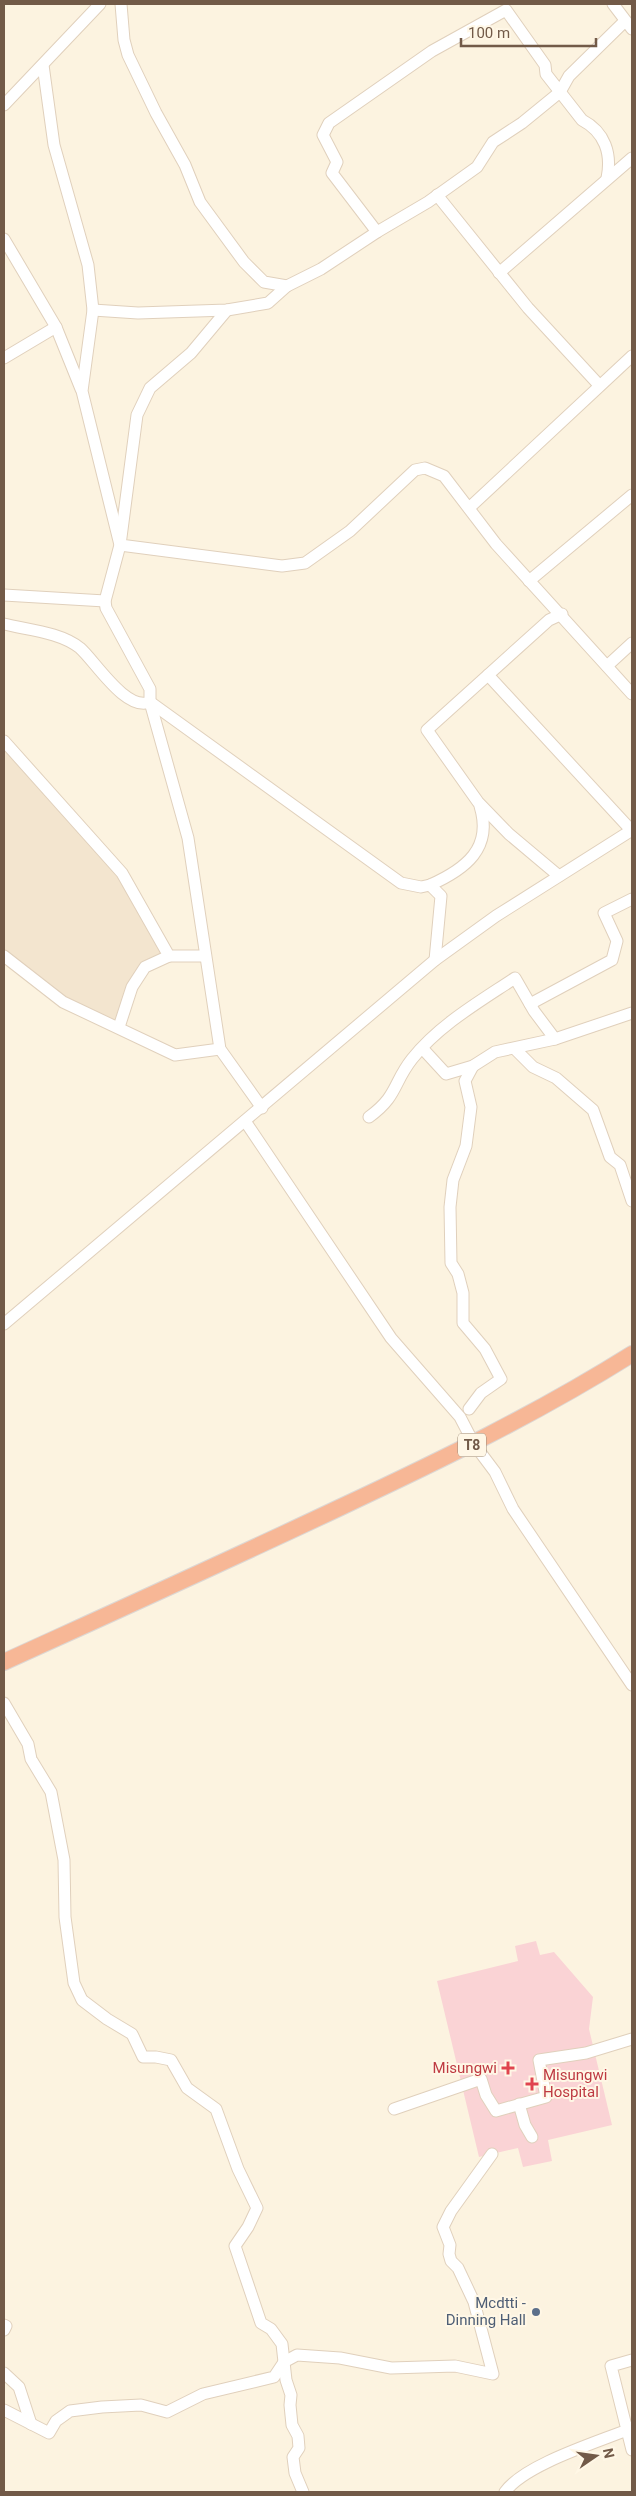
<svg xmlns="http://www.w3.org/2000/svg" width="636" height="2496" font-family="Roboto,sans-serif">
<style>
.residential{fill:#f3e5cf}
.medical{fill:#fad3d5}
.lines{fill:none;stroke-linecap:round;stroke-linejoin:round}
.minor-casing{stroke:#e0d0bc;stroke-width:13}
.highway-casing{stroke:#ddd7d3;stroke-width:18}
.minor{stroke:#fff;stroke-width:11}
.highway{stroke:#f7b796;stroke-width:16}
.health-dot{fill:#e0444e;stroke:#fff7e6;stroke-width:2}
.service-dot{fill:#5c6f8a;stroke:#fff7e6;stroke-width:2}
.labels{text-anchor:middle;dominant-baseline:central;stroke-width:4;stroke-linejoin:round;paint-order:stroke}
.shield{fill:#fff7e6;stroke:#9c8977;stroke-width:1}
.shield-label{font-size:14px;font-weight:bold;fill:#725a48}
.health-label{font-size:15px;fill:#be3a42;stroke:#fff7e6;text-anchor:end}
.service-label{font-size:15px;fill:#4e5e75;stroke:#fff7e6;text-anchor:end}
</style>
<rect width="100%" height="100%" fill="#fcf3e0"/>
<!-- residential -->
<polygon class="residential" points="4,741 122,873 169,956 145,967 119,1027 63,1002 4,957"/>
<!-- medical -->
<polygon class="medical" points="536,1941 540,1955 554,1952 593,1997 589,2029 612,2125 548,2140 552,2161 523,2167 518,2148 479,2157 437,1981 518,1961 515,1946"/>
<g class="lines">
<!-- minor casing -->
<g class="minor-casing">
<g id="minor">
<polyline points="121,4 124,40 128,55 156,113 185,165 200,202 244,262 264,282 287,286"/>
<polyline points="613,4 632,29"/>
<polyline points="4,105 100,4"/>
<polyline points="437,195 528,308 599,385"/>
<path d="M377 232 332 173 337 162 323 135 329 123 432 51 506 10 545 65 546 74 582 120C605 132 612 154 607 178"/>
<polyline points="4,239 56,327 81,389"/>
<polyline points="499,273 632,158"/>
<polyline points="93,310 138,313 227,310 268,303 287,286 321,269 377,232 428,202 477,167 493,142 522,123 560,92 569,76 625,21"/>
<polyline points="227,310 191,353 150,388 137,415 120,545 282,566 305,563 350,531 415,470 425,468 444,476 496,544 632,694"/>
<polyline points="4,358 56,327"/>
<polyline points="469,508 632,356"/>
<polyline points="529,581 632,495"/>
<polyline points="4,595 105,601"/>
<polyline points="562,614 549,620 488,675 632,831"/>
<path d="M4 624C28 630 60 632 80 648 95 661 126 712 150 702V689L106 608 105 601 120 545 82 391 93 310 88 265 54 145 43 65"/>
<polyline points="607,666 632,643"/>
<polyline points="488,675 427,730 478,802 509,834 559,876"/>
<polyline points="150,702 188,838 220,1049 262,1108"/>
<polyline points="150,702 401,883 421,887 430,885 441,896 435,960"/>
<polyline points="4,741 122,873 169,956 205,956"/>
<path d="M430 885C466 869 493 848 480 806"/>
<polyline points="4,956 63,1002 175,1055 220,1049"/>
<polyline points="530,1004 612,960 617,941 604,913 632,899"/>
<polyline points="119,1027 132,987 145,967 169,956"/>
<polyline points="423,1049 446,1074 473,1066 495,1052 555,1039 632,1013"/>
<polyline points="515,1049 533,1067 556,1078 593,1110 610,1157 620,1165 632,1201"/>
<path d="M369 1117C398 1096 393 1083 412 1059 439 1025 479 1002 515 978L534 1011 555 1039"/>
<polyline points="245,1121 391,1338 460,1417 474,1444 495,1472 513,1509 632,1685"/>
<polyline points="4,1324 435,960 496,916 632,830"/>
<polyline points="469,1409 481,1393 501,1379 485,1349 463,1323 463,1293 458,1274 451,1263 450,1207 453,1180 466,1146 471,1107 465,1081 473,1066"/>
<polyline points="4,1703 28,1744 31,1759 51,1792 64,1860 65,1917 74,1983 82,2000 107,2019 132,2034 143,2057 156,2057 171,2060 187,2088 216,2109 238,2169 257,2208 248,2227 235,2246 261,2323 271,2329 282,2344 286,2380 291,2395 290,2405 292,2425 298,2436 299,2448 293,2457 295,2473 303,2492"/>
<polyline points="519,2104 525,2125 532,2137"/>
<polyline points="394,2109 481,2079 486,2095 496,2111 546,2097 539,2060 586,2053 632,2039"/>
<polyline points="4,2325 6,2326 4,2330"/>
<polyline points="4,2373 19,2387 31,2424"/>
<polyline points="4,2410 49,2433 56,2421 70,2411 102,2407 141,2405 167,2412 203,2394 274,2377 284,2362 297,2355 340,2358 391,2368 455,2366 493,2374 474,2302 458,2268 451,2261 449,2254 450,2245 443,2227 451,2211 492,2154"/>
<polyline points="632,2427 627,2430 632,2450"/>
<path d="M505 2492C524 2465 595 2443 627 2430L611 2366 632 2360"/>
</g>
</g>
<!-- highway casing -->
<g class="highway-casing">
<path id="highway" d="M4 1662C116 1611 229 1560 341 1507 441 1460 538 1413 632 1354"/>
</g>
<!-- minor -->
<use href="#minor" class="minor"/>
<!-- highway -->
<use href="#highway" class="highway"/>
</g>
<!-- markers -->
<g class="health-dot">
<path d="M505.5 2060.5h5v5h5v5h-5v5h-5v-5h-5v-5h5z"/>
<path d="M529.5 2076.5h5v5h5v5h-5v5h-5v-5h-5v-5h5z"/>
</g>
<circle class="service-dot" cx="536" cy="2312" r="5"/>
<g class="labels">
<!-- shield labels -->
<rect class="shield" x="458" y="1433.5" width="28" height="23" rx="4"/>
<g class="shield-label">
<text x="472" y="1445">T8</text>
</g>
<!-- health labels -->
<g class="health-label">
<text x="497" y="2068">Misungwi</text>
<text x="543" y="2075" text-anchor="start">Misungwi<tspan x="543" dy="17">Hospital</tspan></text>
</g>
<!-- service labels -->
<g class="service-label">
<text x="526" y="2303">Mcdtti -<tspan x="526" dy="17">Dinning Hall</tspan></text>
</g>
</g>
<!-- border -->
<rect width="636" height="2496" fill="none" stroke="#725a48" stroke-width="10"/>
<!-- north arrow -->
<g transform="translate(596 2456) rotate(77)" stroke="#fff7e6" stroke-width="4" paint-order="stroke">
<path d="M0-4L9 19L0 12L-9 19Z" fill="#725a48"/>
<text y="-8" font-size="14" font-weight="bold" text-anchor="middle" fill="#725a48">N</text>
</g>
<!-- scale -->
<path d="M461 38v8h135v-8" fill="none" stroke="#725a48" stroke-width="2.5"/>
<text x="468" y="38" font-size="15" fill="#725a48" stroke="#fff7e6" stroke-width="4" paint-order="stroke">100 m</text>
</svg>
